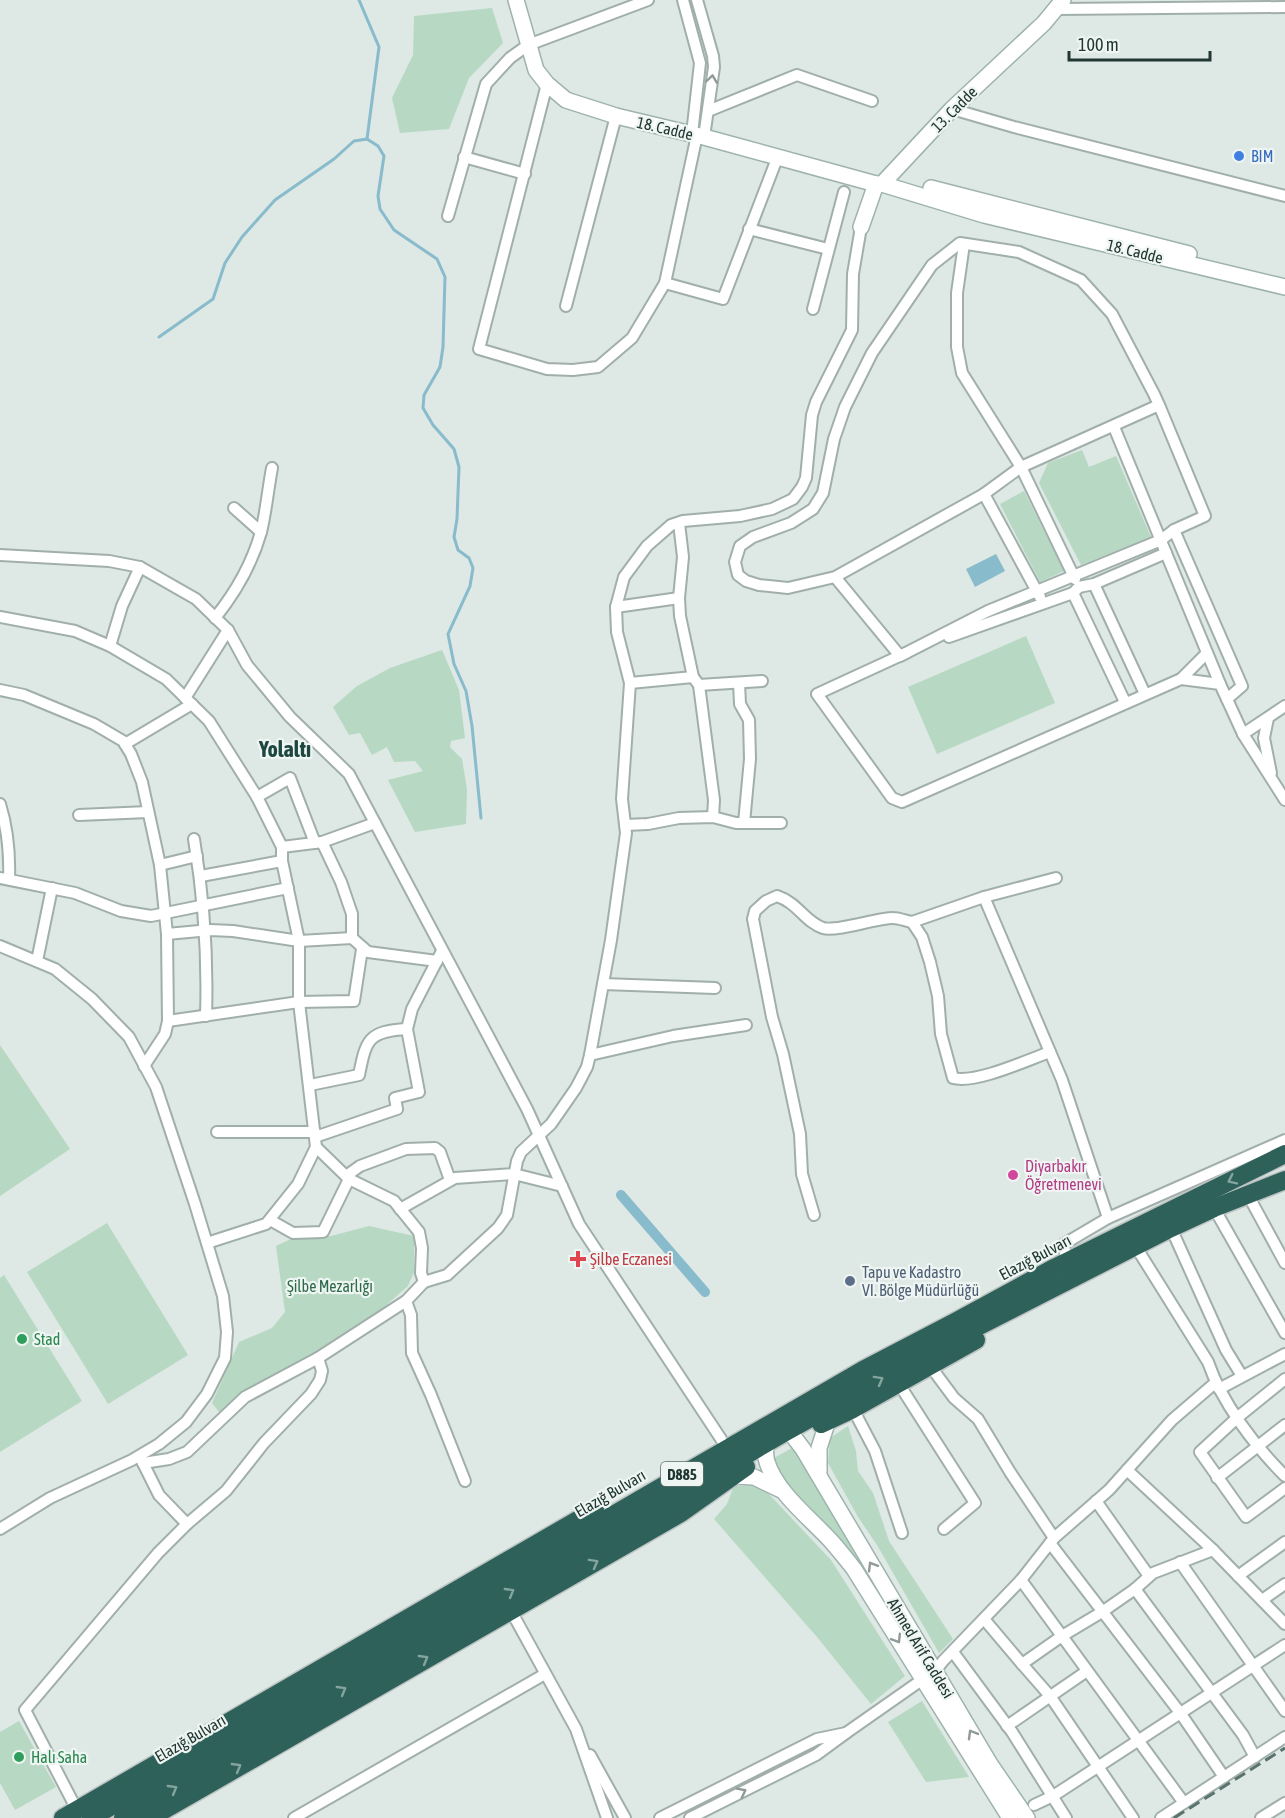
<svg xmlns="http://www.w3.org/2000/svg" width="1285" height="1818" font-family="'Asap Condensed',sans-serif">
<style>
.green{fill:#b7d9c3}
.water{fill:#88bbcb}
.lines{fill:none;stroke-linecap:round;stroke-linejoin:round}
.stream{stroke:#88bbcb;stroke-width:3}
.canal{stroke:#88bbcb;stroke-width:10}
.street-casing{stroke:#a1afab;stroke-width:14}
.secondary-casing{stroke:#9eb3ad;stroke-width:18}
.highway-casing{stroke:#bcc3c2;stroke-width:21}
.street{stroke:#fff;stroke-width:10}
.secondary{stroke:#fff;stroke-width:15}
.highway{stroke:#2e615a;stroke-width:18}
.rail{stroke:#5a736e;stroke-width:3;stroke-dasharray:12 6;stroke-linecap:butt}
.oneway{stroke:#909b98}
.oneway2{stroke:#84a49e}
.shop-dot{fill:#3f7fe0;stroke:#eef5f2;stroke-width:2}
.hotel-dot{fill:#d1479c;stroke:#eef5f2;stroke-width:2}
.health-dot{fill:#e0444e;stroke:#eef5f2;stroke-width:2}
.service-dot{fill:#5c6f8a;stroke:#eef5f2;stroke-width:2}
.leisure-dot{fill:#2e9e5b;stroke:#eef5f2;stroke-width:2}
.labels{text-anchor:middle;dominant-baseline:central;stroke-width:4.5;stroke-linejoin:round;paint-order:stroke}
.shield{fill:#eef5f2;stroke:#5e706c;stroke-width:1.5}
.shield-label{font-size:15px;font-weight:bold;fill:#203732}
.street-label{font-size:16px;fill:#203732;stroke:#eef5f2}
.shop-label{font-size:16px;fill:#366cbe;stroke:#eef5f2;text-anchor:start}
.hotel-label{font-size:16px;fill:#b23c85;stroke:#eef5f2;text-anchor:start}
.health-label{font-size:16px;fill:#be3a42;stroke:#eef5f2;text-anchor:start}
.service-label{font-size:16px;fill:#4e5e75;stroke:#eef5f2;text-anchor:start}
.park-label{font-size:16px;fill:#2e6a4a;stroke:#eef5f2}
.leisure-label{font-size:16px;fill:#27864d;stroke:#eef5f2;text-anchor:start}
.district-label{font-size:22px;font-weight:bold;fill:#1e4740;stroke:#eef5f2}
</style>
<rect width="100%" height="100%" fill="#dee8e4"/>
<!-- green -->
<g class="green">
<polygon points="492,8 503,43 469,78 449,129 400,133 392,98 413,55 414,16"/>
<polygon points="1082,450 1089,467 1116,456 1151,537 1081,565 1039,483 1048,463"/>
<polygon points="1024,491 1064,571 1040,582 1000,504"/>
<polygon points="1026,636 1055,703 937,754 908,687"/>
<polygon points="442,650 459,690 465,738 451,741 450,747 462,759 467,789 466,824 415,832 388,780 423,771 415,761 394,762 387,747 372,755 360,733 349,735 333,707 357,686 390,668"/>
<polygon points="0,1045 70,1149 0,1196"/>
<polygon points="107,1223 188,1355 108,1404 27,1272"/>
<polygon points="369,1226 414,1236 414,1272 408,1286 383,1308 220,1413 212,1403 239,1342 272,1328 285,1312 276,1246 291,1239 331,1236"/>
<polygon points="4,1275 82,1401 0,1452 0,1278"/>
<polygon points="848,1426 856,1451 858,1471 873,1493 889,1541 953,1639 939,1653 877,1545 858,1517 828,1463 830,1438"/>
<polygon points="794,1447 923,1666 856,1558 783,1482 772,1459"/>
<polygon points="734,1486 752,1486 765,1490 831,1560 905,1676 871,1704 817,1637 714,1519 727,1504"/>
<polygon points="922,1701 969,1777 926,1782 888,1722"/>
<polygon points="19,1721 56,1787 15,1810 0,1783 0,1732"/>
</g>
<!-- water -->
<polygon class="water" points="996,554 1005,571 975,587 966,569"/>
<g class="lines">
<!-- stream -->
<g class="stream">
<polyline points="359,0 379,47 367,139"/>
<polyline points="159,337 213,299 225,263 242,237 275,200 334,159 354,141 367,139 378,146 384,156 378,196 380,209 394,230 437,259 445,277 443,347 440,367 424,395 423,408 433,425 454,449 459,467 457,519 454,537 458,550 469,558 473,568 470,586 448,634 454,664 466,691 472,726 481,818"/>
</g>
<!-- canal -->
<polyline class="canal" points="621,1195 705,1292"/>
<!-- street casing -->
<g class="street-casing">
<g id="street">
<polyline points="683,0 700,63 692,134"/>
<polyline points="697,0 713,56 714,67 704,137"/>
<polyline points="1057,9 1285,7"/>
<polyline points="547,84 479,349 547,369 573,370 598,367 632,338 665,283 697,135"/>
<polyline points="952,109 1014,127 1285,196"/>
<polyline points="708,111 797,75 872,101"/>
<polyline points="464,157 525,174"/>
<polyline points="448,216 486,84 510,58 528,45 648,0"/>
<polyline points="749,229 828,249"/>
<polyline points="964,244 957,293 957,347 962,373 1021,467 1075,579"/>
<polyline points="665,283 723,299 778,156"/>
<polyline points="566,306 616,116"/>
<polyline points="813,309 844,192"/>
<polyline points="1114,427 1220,684"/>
<polyline points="984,494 1040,597"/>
<polyline points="234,508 261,532"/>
<polyline points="679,523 683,557 679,598 680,616 693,677 699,685 714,800 713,817"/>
<polyline points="1174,530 1242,686 1227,699"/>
<polyline points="0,555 109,561 140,567 196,599 228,630 247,665 290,717 349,774 527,1109 579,1224 721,1439"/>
<polyline points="835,577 900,656 988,611 1161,540 1174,530 1205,516 1159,405 1154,394 1112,314 1081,280 1019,252 960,243 932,265 872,353 845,407 834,439 823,493 813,509 791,523 753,537 740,546 735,562 738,575 746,581 759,585 788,588 835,577 984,494 1021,467 1159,405"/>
<polyline points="1094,584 1145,694"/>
<polyline points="1073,593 1125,702"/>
<polyline points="616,607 679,598"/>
<polyline points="0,617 75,631 110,646 166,679 209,721 257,797 282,847 282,861 299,941 299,1002 316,1147 298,1184 266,1224 207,1243"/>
<path d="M215 618C236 592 252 564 261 532 266 512 268 489 272 468"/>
<polyline points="949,637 1073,593 1079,587 1094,584 1166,553"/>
<polyline points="110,646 122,606 140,567"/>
<polyline points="906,653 817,694 892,798 902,802 1181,679 1220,684 1243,734 1285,800"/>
<polyline points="1181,679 1207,653"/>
<polyline points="630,683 693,677"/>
<polyline points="739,683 740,704 749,720 750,759 744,823"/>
<polyline points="699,685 762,681"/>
<polyline points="0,690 24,695 94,724 123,741 131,754 142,782 160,865 167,934 168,1021 165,1034 144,1066"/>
<polyline points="185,698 228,630"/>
<polyline points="1268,718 1264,738 1271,773"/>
<polyline points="1243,734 1285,706"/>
<polyline points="125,744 192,704"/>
<polyline points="257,797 290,778 315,843"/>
<path d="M0 804C8 830 10 852 9 879"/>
<polyline points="79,815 148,812"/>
<polyline points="625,825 648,824 679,818 713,817 736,823 781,823"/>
<path d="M194 839C204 899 208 955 206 1016"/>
<polyline points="322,842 341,882 352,914 352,938 368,952 437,961"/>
<polyline points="282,847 322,842 375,823"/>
<polyline points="160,865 197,856"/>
<polyline points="201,876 282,861"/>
<polyline points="0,878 75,893 121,911 151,916 288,888"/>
<polyline points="984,897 1062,1080 1108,1218"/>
<polyline points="167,934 210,930 233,931 299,941 352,938"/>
<polyline points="0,946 55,969 92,999 129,1037 156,1087 195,1204 223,1296 227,1332 225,1358 207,1394 186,1422 159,1444 132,1460 50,1498 0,1529"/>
<polyline points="37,961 52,888"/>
<polyline points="603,984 715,988"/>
<polyline points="168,1021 299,1002 354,1001 362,949"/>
<path d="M1050 1052C1027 1060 976 1084 953 1078L941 1034 938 996 930 962 922 937 912 922 984 897 1056 878"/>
<polyline points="590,1055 673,1036 746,1025"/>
<path d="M310 1085 359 1075C366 1040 368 1031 407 1029"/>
<polyline points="217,1132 315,1132"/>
<polyline points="315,1137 397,1109 395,1098 419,1092 407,1029 412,1009 442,951"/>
<polyline points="316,1147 349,1179 394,1201 419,1232 422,1248 421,1273 424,1282 447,1275 498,1228 507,1215 517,1161 521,1152 551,1124 576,1088 587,1067 590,1055 611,940 626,833 622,799 630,683 617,632 616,607 624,577 647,546 671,525 683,521 740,516 772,509 793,499 802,487 806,478 812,415 816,402 852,330 853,274 861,227"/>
<polyline points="346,1176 360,1166 406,1149 435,1148 440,1152 450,1180"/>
<polyline points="1248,1195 1285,1263"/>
<polyline points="1214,1208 1285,1333"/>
<polyline points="400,1209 455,1178 514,1174 562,1186"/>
<path d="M814 1215 802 1174 800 1134 783 1054 772 1017 753 919 755 911 766 901 777 896C798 903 805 922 823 928 837 932 876 918 893 918 899 918 906 921 912 922"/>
<polyline points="270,1220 293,1233 323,1232 349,1179"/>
<polyline points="1171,1228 1226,1350 1242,1376"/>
<path d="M1136 1247 1208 1362C1222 1403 1254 1445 1285 1476"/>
<polyline points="1066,1261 1064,1244 1108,1218 1285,1140"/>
<polyline points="406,1301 411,1315 412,1353 431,1395 465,1481"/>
<polyline points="931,1367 954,1398 978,1419 1010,1472 1054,1538"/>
<polyline points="1285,1379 1238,1417 1200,1452 1246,1517 1285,1488"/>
<polyline points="899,1384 975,1503 944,1529"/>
<polyline points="1219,1389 1285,1354"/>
<polyline points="853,1409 875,1451 902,1533"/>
<polyline points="141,1459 159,1495 187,1524"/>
<polyline points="143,1463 169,1459 187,1452 245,1397 318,1358 406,1301 424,1282"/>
<polyline points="1127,1470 1213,1550"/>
<polyline points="1217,1478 1285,1425"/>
<polyline points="1096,1501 1149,1576"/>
<polyline points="1050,1543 1181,1714 1224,1777"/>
<polyline points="1180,1562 1285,1711"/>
<polyline points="1238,1576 1285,1542"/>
<polyline points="1021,1580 1184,1803"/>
<polyline points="1135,1589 1243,1735 1255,1757"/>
<polyline points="1262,1600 1285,1584"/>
<polyline points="510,1609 576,1729 607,1818"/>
<polyline points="984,1619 1022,1664"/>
<polyline points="953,1652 1012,1732 1066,1818"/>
<polyline points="1007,1726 1087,1671"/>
<polyline points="846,1733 936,1670 943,1661 1021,1580 1054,1538 1109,1490 1172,1420 1215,1383"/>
<polyline points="590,1755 625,1818"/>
<polyline points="1034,1805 1053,1796 1285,1645"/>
<polyline points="77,1810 25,1710 158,1553 187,1524 226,1491 264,1443 311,1394 320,1380 322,1371 318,1358"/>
<polyline points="294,1818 545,1674"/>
<polyline points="660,1818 817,1739 846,1733 816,1755 690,1818"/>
<polyline points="1133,1818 1050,1696 1022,1664 1062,1636 1102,1612 1135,1589 1153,1573 1213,1550 1285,1624"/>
<polyline points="1161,1818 1285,1737"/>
<polyline points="1261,1818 1285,1803"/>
</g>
</g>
<!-- secondary casing -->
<g class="secondary-casing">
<g id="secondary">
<polyline points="516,0 536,70 547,84 566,100 616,116 704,137 876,184"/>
<polyline points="882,184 984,215 1285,287"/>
<polyline points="931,188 1189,254"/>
<polyline points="861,227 876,184 882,184 952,109 1044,23 1063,0"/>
<polyline points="819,1472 819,1448 830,1414"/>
<polyline points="733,1476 754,1477 781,1490"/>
<path d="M1010 1818 854 1569C847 1560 839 1550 831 1541 810 1518 777 1493 767 1462 763 1449 768 1434 773 1422L793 1436 803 1449 990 1764 1027 1818"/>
</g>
</g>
<!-- highway casing -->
<g class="highway-casing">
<g id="highway">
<polyline points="821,1424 853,1409 976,1340"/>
<polyline points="63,1818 595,1510"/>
<polyline points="91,1818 863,1370 955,1322 1054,1268 1285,1154"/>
<polyline points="123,1818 782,1434 936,1348 1171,1228 1214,1208 1285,1180"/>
<polyline points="150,1818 681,1513 746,1467"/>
</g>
</g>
<!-- street -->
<use href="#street" class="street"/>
<!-- secondary -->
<use href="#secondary" class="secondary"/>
<!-- highway -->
<use href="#highway" class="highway"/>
<!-- rail -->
<polyline class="rail" points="1174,1818 1285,1748"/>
</g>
<!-- one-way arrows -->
<defs><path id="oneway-chevron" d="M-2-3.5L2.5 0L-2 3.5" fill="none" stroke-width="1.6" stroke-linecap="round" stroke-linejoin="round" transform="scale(1.5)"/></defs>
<g class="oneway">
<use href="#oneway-chevron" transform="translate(712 79) rotate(-82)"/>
<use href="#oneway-chevron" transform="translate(872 1566) rotate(-121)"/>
<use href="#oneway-chevron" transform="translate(897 1639) rotate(58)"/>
<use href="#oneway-chevron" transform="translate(972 1734) rotate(-120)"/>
<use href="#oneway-chevron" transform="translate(742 1792) rotate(-27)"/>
</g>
<g class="oneway2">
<use href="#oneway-chevron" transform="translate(1232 1180) rotate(154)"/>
<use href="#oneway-chevron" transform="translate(879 1380) rotate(-29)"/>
<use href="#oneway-chevron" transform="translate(594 1563) rotate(-29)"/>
<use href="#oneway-chevron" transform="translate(510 1592) rotate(-30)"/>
<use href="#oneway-chevron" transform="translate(424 1659) rotate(-30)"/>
<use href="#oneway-chevron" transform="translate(342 1690) rotate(-30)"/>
<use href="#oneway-chevron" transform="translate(237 1767) rotate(-30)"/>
<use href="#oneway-chevron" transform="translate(173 1789) rotate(-30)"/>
</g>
<!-- markers -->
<circle class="shop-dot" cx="1239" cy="156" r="6"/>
<circle class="hotel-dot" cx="1013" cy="1175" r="6"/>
<path class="health-dot" d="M575 1250h6v6h6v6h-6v6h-6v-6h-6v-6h6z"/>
<circle class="service-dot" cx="850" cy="1281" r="6"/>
<g class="leisure-dot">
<circle cx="22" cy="1339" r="6"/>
<circle cx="19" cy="1757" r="6"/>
</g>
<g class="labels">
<!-- shield labels -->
<rect class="shield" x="661" y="1462" width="42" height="24" rx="4.5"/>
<g class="shield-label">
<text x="682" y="1474">D885</text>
</g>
<!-- street labels -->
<g class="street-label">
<text transform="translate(954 109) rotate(-45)">13. Cadde</text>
<text transform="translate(665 128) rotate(13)">18. Cadde</text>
<text transform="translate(1135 251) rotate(14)">18. Cadde</text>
<text transform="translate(1035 1257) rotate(-28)">Elazığ Bulvarı</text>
<text transform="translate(610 1493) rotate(-30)">Elazığ Bulvarı</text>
<text transform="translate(921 1648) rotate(59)">Ahmed Arif Caddesi</text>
<text transform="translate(190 1738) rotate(-30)">Elazığ Bulvarı</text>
</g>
<!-- shop labels -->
<g class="shop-label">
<text x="1251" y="156">BIM</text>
</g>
<!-- hotel labels -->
<g class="hotel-label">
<text x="1025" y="1166">Diyarbakır<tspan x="1025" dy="18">Öğretmenevi</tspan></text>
</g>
<!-- health labels -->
<g class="health-label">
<text x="590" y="1259">Şilbe Eczanesi</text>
</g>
<!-- service labels -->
<g class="service-label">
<text x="862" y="1272">Tapu ve Kadastro<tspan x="862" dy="18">VI. Bölge Müdürlüğü</tspan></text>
</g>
<!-- park labels -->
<g class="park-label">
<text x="330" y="1286">Şilbe Mezarlığı</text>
</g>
<!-- leisure labels -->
<g class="leisure-label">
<text x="34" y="1339">Stad</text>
<text x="31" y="1757">Halı Saha</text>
</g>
<!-- district labels -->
<g class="district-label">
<text x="285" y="749">Yolaltı</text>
</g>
</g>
<!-- scale -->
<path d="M1069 51v9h141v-9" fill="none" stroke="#203732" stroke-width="3"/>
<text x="1078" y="51" font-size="18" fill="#203732" stroke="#eef5f2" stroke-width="4.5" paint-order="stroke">100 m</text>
</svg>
